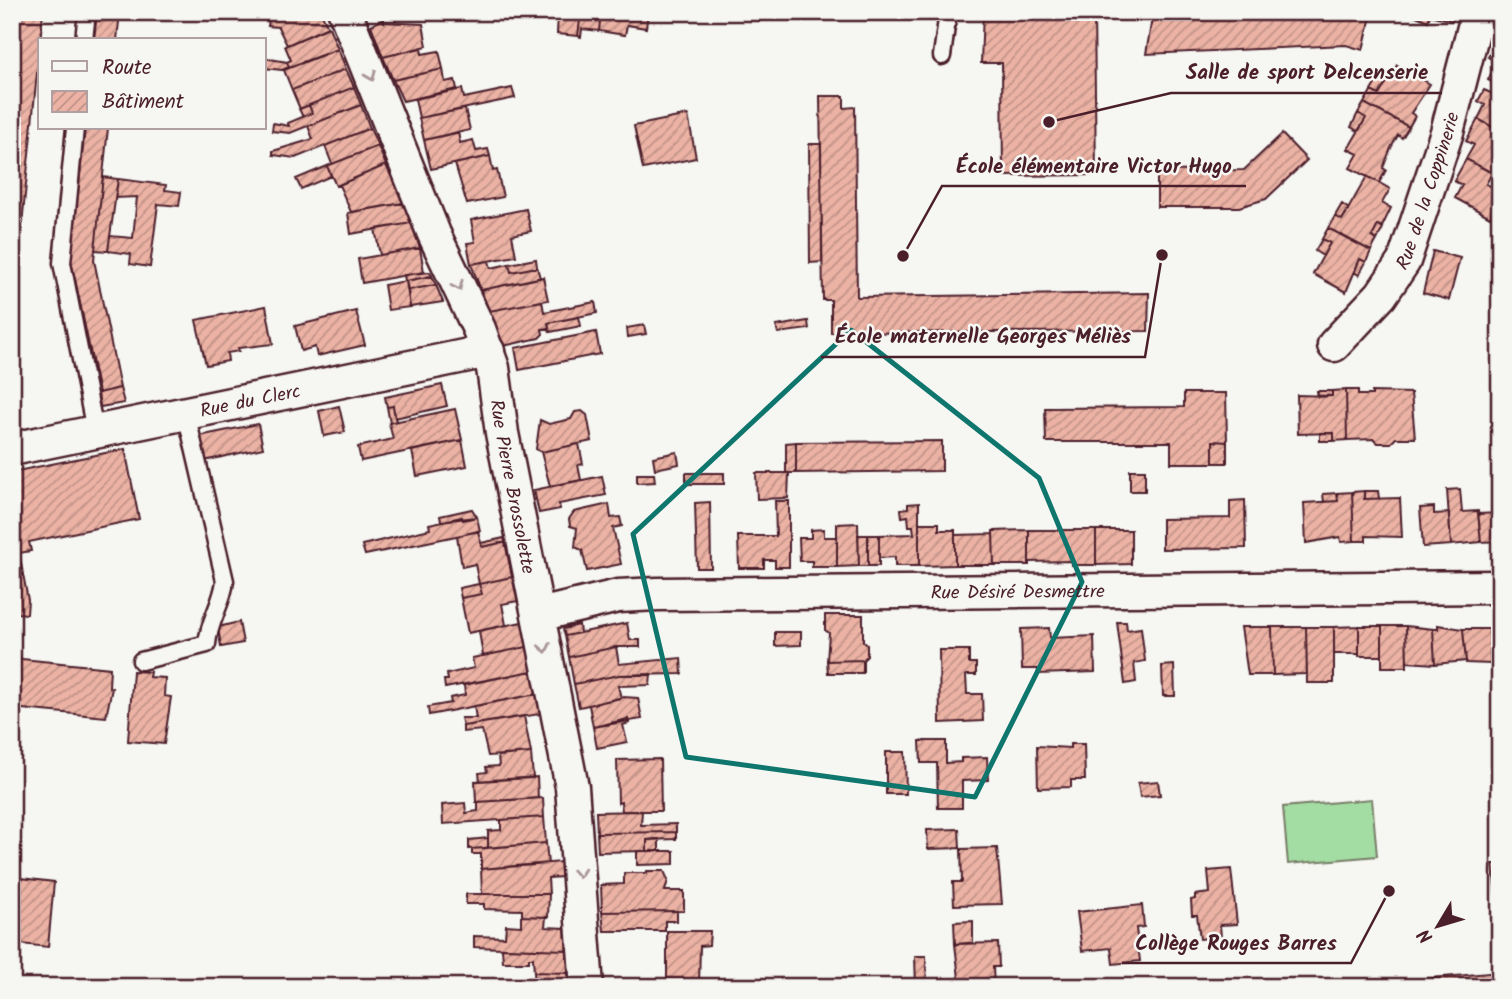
<svg xmlns="http://www.w3.org/2000/svg" width="1512" height="999" viewBox="0 0 1512 999" font-family="Kalam,sans-serif">
	<defs>
		<pattern id="building-hatch" width="6" height="6" patternUnits="userSpaceOnUse" patternTransform="scale(1.75)"><rect width="6" height="6" fill="#ecb3a5"/><path d="M-1 1l2-2M0 6l6-6M5 7l2-2" fill="none" stroke="#c19187"/></pattern>
	</defs>
	<rect width="100%" height="100%" fill="#f6f6f2"/>
	<filter id="ink" filterUnits="userSpaceOnUse"><feTurbulence type="fractalNoise" baseFrequency=".0143" numOctaves="2"/><feDisplacementMap in="SourceGraphic" scale="14" xChannelSelector="R" yChannelSelector="G"/><feConvolveMatrix kernelMatrix="1 2 1 2 8 2 1 2 1" color-interpolation-filters="sRGB"/></filter>
	<g filter="url(#ink)">
		<!-- pitch -->
		<path fill="#a4dda3" stroke="#777e67" stroke-width="2" d="M 1372,799 L 1377,856 L 1288,864 L 1283,807 Z"/>
		<!-- building -->
		<path fill="url(#building-hatch)" stroke="#4a1f2b" stroke-width="2" d="M 12,12 L 43,12 L 12,326 Z
			M 97,12 L 120,12 L 117,40 L 94,40 Z
			M 270,12 L 321,12 L 328,27 L 287,45 L 278,27 L 268,26 Z
			M 558,12 L 581,12 L 578,36 L 557,34 Z
			M 581,12 L 601,12 L 599,31 L 582,29 L 581,37 L 578,36 Z
			M 601,12 L 648,12 L 646,28 L 627,25 L 625,35 L 599,31 Z
			M 983,12 L 1094,12 L 1096,175 L 1003,176 L 1002,63 L 981,63 Z
			M 1153,12 L 1372,12 L 1363,50 L 1346,45 L 1146,54 Z
			M 1406,12 L 1418,12 L 1430,15 L 1428,21 Z
			M 1431,12 L 1453,17 L 1452,21 L 1430,15 Z
			M 384,19 L 384,22 L 423,24 L 427,46 L 383,57 L 371,25 Z
			M 329,27 L 338,49 L 289,67 L 287,62 L 291,60 L 285,46 Z
			M 1498,39 L 1500,40 L 1500,86 L 1488,80 L 1497,62 L 1488,57 Z
			M 421,48 L 422,54 L 439,51 L 443,69 L 393,80 L 383,57 Z
			M 338,49 L 346,69 L 292,90 L 284,70 Z
			M 264,58 L 287,62 L 289,67 L 282,70 L 264,68 Z
			M 1397,65 L 1430,84 L 1411,113 L 1415,116 L 1409,127 L 1364,103 L 1371,91 L 1379,95 Z
			M 346,69 L 354,87 L 300,109 L 292,90 Z
			M 443,69 L 445,82 L 455,80 L 457,89 L 403,101 L 393,80 Z
			M 1378,79 L 1386,83 L 1379,95 L 1371,91 Z
			M 354,87 L 361,105 L 290,133 L 272,131 L 273,123 L 289,126 L 288,123 L 312,113 L 309,105 Z
			M 512,88 L 515,98 L 419,118 L 415,99 L 462,89 L 464,98 Z
			M 1484,90 L 1500,97 L 1500,131 L 1478,119 L 1485,105 L 1478,101 Z
			M 820,96 L 844,96 L 844,108 L 855,107 L 857,297 L 1149,293 L 1148,331 L 831,333 L 831,300 L 823,300 Z
			M 1364,103 L 1409,127 L 1402,138 L 1398,135 L 1391,148 L 1383,168 L 1386,170 L 1379,183 L 1350,168 L 1358,154 L 1348,149 L 1366,118 L 1358,113 Z
			M 309,105 L 312,113 L 303,117 L 299,109 Z
			M 361,105 L 370,128 L 295,158 L 273,155 L 273,151 L 313,139 L 308,126 Z
			M 465,109 L 470,130 L 424,140 L 419,118 Z
			M 1358,113 L 1366,118 L 1358,131 L 1351,127 Z
			M 688,115 L 696,158 L 643,169 L 634,126 Z
			M 1478,119 L 1500,131 L 1500,177 L 1466,159 L 1474,145 L 1466,141 Z
			M 85,128 L 108,128 L 94,260 L 120,388 L 99,393 L 71,260 Z
			M 370,128 L 378,146 L 332,164 L 325,146 Z
			M 458,132 L 460,143 L 473,140 L 476,151 L 488,149 L 490,156 L 431,169 L 424,140 Z
			M 1282,134 L 1307,160 L 1266,199 L 1239,207 L 1157,207 L 1157,171 L 1244,170 Z
			M 809,144 L 821,144 L 822,262 L 810,263 Z
			M 378,146 L 386,165 L 336,186 L 327,166 Z
			M 490,156 L 493,171 L 497,170 L 503,197 L 467,204 L 455,164 Z
			M 1466,159 L 1492,173 L 1486,184 L 1500,191 L 1490,217 L 1455,198 L 1462,185 L 1454,181 Z
			M 386,165 L 403,203 L 351,212 L 339,185 Z
			M 327,166 L 331,176 L 301,189 L 296,179 Z
			M 1367,176 L 1390,189 L 1382,203 L 1391,208 L 1382,227 L 1378,225 L 1372,237 L 1377,240 L 1371,251 L 1328,228 L 1335,216 L 1342,220 Z
			M 103,177 L 118,179 L 108,251 L 95,250 Z
			M 118,179 L 166,185 L 165,190 L 181,192 L 179,206 L 158,204 L 150,267 L 130,264 L 131,254 L 108,251 L 110,236 L 133,238 L 137,197 L 115,198 Z
			M 403,203 L 411,223 L 351,234 L 348,213 Z
			M 1342,204 L 1349,209 L 1342,220 L 1335,216 Z
			M 526,209 L 531,231 L 512,235 L 516,256 L 471,264 L 467,243 L 475,242 L 471,220 Z
			M 411,223 L 420,248 L 380,255 L 375,229 Z
			M 1378,225 L 1383,228 L 1377,240 L 1372,237 Z
			M 1328,228 L 1371,251 L 1366,262 L 1360,259 L 1346,292 L 1313,274 L 1330,243 L 1322,239 Z
			M 1322,239 L 1330,243 L 1323,256 L 1315,251 Z
			M 420,248 L 424,272 L 362,283 L 358,259 Z
			M 1433,251 L 1460,258 L 1449,300 L 1423,293 Z
			M 536,259 L 537,267 L 511,272 L 509,264 Z
			M 1360,259 L 1366,262 L 1359,275 L 1354,272 Z
			M 489,261 L 491,268 L 509,264 L 511,272 L 537,267 L 540,278 L 481,290 L 471,264 Z
			M 430,272 L 432,276 L 405,281 L 404,275 Z
			M 432,276 L 436,285 L 408,290 L 406,281 Z
			M 543,277 L 548,300 L 489,311 L 481,290 Z
			M 406,281 L 410,307 L 388,310 L 384,285 Z
			M 436,285 L 443,302 L 410,307 L 408,290 Z
			M 542,301 L 544,312 L 595,302 L 597,313 L 548,323 L 549,328 L 542,329 L 543,334 L 539,338 L 503,346 L 489,311 Z
			M 266,306 L 273,344 L 238,348 L 239,351 L 227,353 L 228,361 L 206,365 L 196,320 Z
			M 356,311 L 365,345 L 317,356 L 315,347 L 301,351 L 295,326 Z
			M 579,317 L 581,326 L 550,332 L 548,323 Z
			M 808,321 L 809,329 L 778,333 L 776,326 Z
			M 644,325 L 646,334 L 628,337 L 627,328 Z
			M 596,332 L 600,354 L 519,370 L 515,348 Z
			M 442,385 L 447,406 L 395,418 L 393,406 L 387,407 L 385,397 Z
			M 120,388 L 124,403 L 100,407 L 98,393 Z
			M 1346,390 L 1358,390 L 1358,395 L 1372,395 L 1372,392 L 1411,393 L 1415,438 L 1396,438 L 1391,443 L 1378,443 L 1374,439 L 1347,440 Z
			M 1346,390 L 1347,440 L 1334,441 L 1334,433 L 1298,434 L 1297,395 L 1332,396 L 1332,391 Z
			M 1317,391 L 1332,391 L 1332,396 L 1318,397 Z
			M 1184,393 L 1226,393 L 1227,442 L 1213,441 L 1213,463 L 1171,463 L 1171,442 L 1046,442 L 1045,408 L 1184,407 Z
			M 339,406 L 345,432 L 324,436 L 319,411 Z
			M 393,406 L 396,421 L 390,423 L 387,407 Z
			M 455,409 L 462,440 L 361,461 L 358,447 L 393,439 L 389,423 Z
			M 582,411 L 587,415 L 592,441 L 541,452 L 536,449 L 540,420 L 549,424 L 571,419 L 575,412 Z
			M 258,424 L 263,448 L 204,461 L 199,436 Z
			M 1320,433 L 1334,433 L 1334,441 L 1320,441 Z
			M 462,440 L 467,466 L 417,476 L 412,451 Z
			M 942,441 L 942,471 L 796,473 L 796,442 Z
			M 1213,441 L 1227,442 L 1227,463 L 1213,463 Z
			M 796,442 L 796,473 L 786,473 L 786,443 Z
			M 579,444 L 583,464 L 578,465 L 581,480 L 550,486 L 541,452 Z
			M 125,449 L 139,519 L 29,542 L 31,551 L 19,553 L 28,600 L 27,614 L 17,613 L 12,658 L 12,472 Z
			M 677,452 L 679,464 L 655,469 L 653,457 Z
			M 1130,470 L 1145,470 L 1145,491 L 1130,491 Z
			M 686,473 L 724,473 L 724,484 L 686,484 Z
			M 756,473 L 789,473 L 788,498 L 757,499 Z
			M 637,474 L 654,474 L 655,482 L 637,483 Z
			M 602,476 L 606,495 L 559,504 L 560,509 L 539,513 L 534,490 Z
			M 1460,489 L 1462,512 L 1478,511 L 1481,542 L 1451,545 L 1447,490 Z
			M 1364,491 L 1378,491 L 1379,499 L 1364,499 Z
			M 1364,491 L 1364,499 L 1400,498 L 1402,537 L 1366,536 L 1366,541 L 1354,541 L 1352,492 Z
			M 1352,492 L 1354,541 L 1341,542 L 1340,537 L 1306,543 L 1304,503 L 1338,501 L 1337,493 Z
			M 1337,493 L 1338,501 L 1324,502 L 1323,494 Z
			M 1245,500 L 1246,548 L 1162,549 L 1162,519 L 1230,518 L 1230,501 Z
			M 775,501 L 789,501 L 789,567 L 775,567 L 775,560 L 764,560 L 764,568 L 739,568 L 738,536 L 776,536 Z
			M 710,502 L 711,568 L 697,568 L 695,503 Z
			M 919,503 L 919,566 L 895,566 L 895,557 L 879,558 L 879,535 L 914,534 L 913,526 L 909,526 L 908,516 L 902,517 L 901,509 L 908,508 L 908,504 Z
			M 609,504 L 611,518 L 620,517 L 622,526 L 613,528 L 621,564 L 587,571 L 582,550 L 575,547 L 577,528 L 570,526 L 569,519 L 574,512 Z
			M 1434,507 L 1434,514 L 1449,513 L 1451,545 L 1423,547 L 1420,508 Z
			M 472,509 L 477,517 L 441,521 L 440,516 Z
			M 1500,513 L 1500,541 L 1481,542 L 1478,514 Z
			M 462,517 L 463,520 L 477,517 L 480,531 L 365,555 L 362,545 L 430,529 L 429,524 Z
			M 858,523 L 859,566 L 837,567 L 837,524 Z
			M 919,523 L 939,523 L 939,530 L 955,530 L 955,565 L 919,566 Z
			M 824,529 L 824,537 L 837,537 L 837,567 L 812,567 L 812,561 L 800,561 L 799,538 L 811,538 L 811,530 Z
			M 1029,530 L 1029,565 L 994,565 L 993,531 Z
			M 1029,530 L 1096,530 L 1096,565 L 1072,565 L 1072,561 L 1029,562 Z
			M 1096,530 L 1131,530 L 1131,564 L 1096,565 Z
			M 478,531 L 482,547 L 505,542 L 512,577 L 479,584 L 475,564 L 462,567 L 457,536 Z
			M 993,534 L 994,565 L 955,565 L 955,535 Z
			M 858,535 L 868,535 L 868,566 L 859,566 Z
			M 868,535 L 879,535 L 879,566 L 868,566 Z
			M 504,538 L 505,542 L 482,547 L 481,543 Z
			M 512,577 L 518,601 L 502,604 L 506,625 L 468,633 L 461,598 L 482,594 L 479,584 Z
			M 479,584 L 482,594 L 461,598 L 459,588 Z
			M 825,615 L 863,615 L 863,641 L 867,645 L 867,656 L 863,660 L 827,661 L 829,633 L 825,630 Z
			M 239,622 L 243,643 L 221,647 L 218,627 Z
			M 522,622 L 527,647 L 483,656 L 479,631 Z
			M 1117,622 L 1126,622 L 1127,630 L 1141,628 L 1145,661 L 1134,663 L 1136,682 L 1125,684 Z
			M 627,623 L 630,640 L 640,640 L 640,647 L 616,647 L 569,657 L 565,636 Z
			M 579,625 L 580,633 L 565,636 L 563,629 Z
			M 1438,625 L 1463,629 L 1466,661 L 1435,664 L 1433,629 L 1438,629 Z
			M 1359,626 L 1382,626 L 1382,656 L 1359,656 Z
			M 1359,626 L 1359,654 L 1334,654 L 1334,627 Z
			M 1382,626 L 1406,626 L 1407,667 L 1382,667 Z
			M 1406,626 L 1433,629 L 1435,664 L 1407,662 Z
			M 1241,627 L 1272,627 L 1273,675 L 1248,675 Z
			M 1272,627 L 1306,627 L 1307,674 L 1273,675 Z
			M 1306,627 L 1334,627 L 1334,683 L 1307,683 Z
			M 1049,628 L 1050,638 L 1094,636 L 1095,672 L 1038,674 L 1038,669 L 1022,669 L 1021,629 Z
			M 1463,629 L 1489,629 L 1491,664 L 1466,663 Z
			M 1489,629 L 1500,629 L 1500,665 L 1492,665 Z
			M 775,632 L 801,632 L 801,645 L 775,646 Z
			M 527,647 L 532,671 L 445,688 L 444,680 L 448,680 L 447,674 L 474,668 L 472,658 Z
			M 616,647 L 619,664 L 681,658 L 682,674 L 619,675 L 574,684 L 569,657 Z
			M 939,650 L 969,650 L 969,663 L 976,663 L 976,675 L 966,675 L 967,694 L 982,694 L 983,721 L 940,723 Z
			M 12,658 L 110,668 L 109,687 L 112,688 L 106,717 L 12,708 Z
			M 863,660 L 863,673 L 828,673 L 827,661 Z
			M 1174,665 L 1175,696 L 1163,696 L 1162,666 Z
			M 133,671 L 150,672 L 149,677 L 165,678 L 164,696 L 171,697 L 164,744 L 128,741 Z
			M 532,671 L 537,694 L 429,715 L 428,707 L 451,703 L 450,698 L 465,695 L 464,685 Z
			M 651,674 L 650,685 L 618,686 L 621,698 L 579,707 L 574,684 L 619,675 Z
			M 537,694 L 540,714 L 463,726 L 461,718 L 476,718 L 474,706 Z
			M 623,697 L 638,698 L 642,719 L 593,727 L 589,705 Z
			M 524,716 L 531,753 L 488,756 L 482,730 L 463,732 L 463,726 Z
			M 628,719 L 629,723 L 623,725 L 627,742 L 597,748 L 593,727 Z
			M 920,741 L 946,741 L 946,763 L 961,762 L 961,758 L 987,757 L 988,780 L 962,781 L 962,808 L 938,808 L 937,763 L 921,763 Z
			M 1070,744 L 1084,744 L 1085,780 L 1071,780 L 1071,787 L 1038,788 L 1037,746 L 1070,748 Z
			M 886,752 L 905,752 L 906,794 L 886,794 Z
			M 531,753 L 533,778 L 480,781 L 479,773 L 487,772 L 486,767 L 499,766 L 498,756 Z
			M 660,759 L 661,811 L 622,811 L 621,802 L 618,803 L 617,760 Z
			M 537,777 L 538,798 L 476,802 L 475,781 Z
			M 1158,781 L 1160,795 L 1140,797 L 1138,783 Z
			M 543,798 L 544,817 L 443,824 L 442,805 L 465,803 L 466,813 L 478,811 L 478,802 Z
			M 642,811 L 641,825 L 676,824 L 676,832 L 597,833 L 596,812 Z
			M 544,817 L 546,843 L 488,848 L 488,831 L 501,830 L 501,820 Z
			M 959,829 L 960,848 L 928,849 L 927,830 Z
			M 676,832 L 676,839 L 647,840 L 647,851 L 598,852 L 597,833 Z
			M 488,838 L 488,848 L 469,849 L 469,840 Z
			M 659,839 L 659,851 L 647,851 L 647,840 Z
			M 546,843 L 548,864 L 481,869 L 481,854 L 472,854 L 472,849 Z
			M 997,848 L 1002,904 L 954,905 L 953,882 L 962,882 L 961,849 Z
			M 637,851 L 674,851 L 674,864 L 637,865 Z
			M 561,862 L 562,877 L 548,878 L 549,894 L 482,894 L 481,869 Z
			M 1493,864 L 1500,864 L 1500,940 Z
			M 1231,869 L 1237,924 L 1220,925 L 1221,937 L 1200,939 L 1197,915 L 1192,915 L 1191,900 L 1195,899 L 1195,895 L 1210,893 L 1208,871 Z
			M 647,871 L 664,871 L 668,880 L 665,891 L 684,891 L 684,911 L 602,912 L 601,885 L 624,884 L 624,873 L 647,873 Z
			M 12,877 L 54,882 L 48,947 L 12,943 Z
			M 466,894 L 549,894 L 548,917 L 522,916 L 522,910 L 484,909 L 484,904 L 466,904 Z
			M 1142,905 L 1144,927 L 1136,928 L 1140,961 L 1113,964 L 1111,948 L 1082,951 L 1077,912 Z
			M 677,911 L 677,921 L 665,921 L 665,931 L 604,931 L 602,912 Z
			M 521,916 L 546,917 L 545,927 L 565,928 L 567,950 L 474,947 L 474,936 L 505,937 L 506,925 L 521,926 Z
			M 973,921 L 973,943 L 955,944 L 954,922 Z
			M 667,931 L 710,931 L 709,945 L 700,946 L 699,985 L 667,984 Z
			M 998,943 L 999,967 L 993,967 L 994,987 L 960,987 L 955,944 Z
			M 502,948 L 567,950 L 568,973 L 534,972 L 533,958 L 529,958 L 529,962 L 503,962 Z
			M 915,956 L 926,956 L 927,987 L 916,987 Z
			M 534,972 L 568,973 L 569,987 L 504,987 L 504,981 L 530,982 L 531,986 L 535,986 Z
			M 1500,972 L 1500,987 L 1388,987 L 1388,982 Z
			M 1358,980 L 1359,987 L 1317,987 L 1317,983 Z"/>
		<g fill="none" stroke-linecap="round" stroke-linejoin="round">
			<!-- service casing -->
			<g stroke="#4a1f2b" stroke-width="21">
				<path id="service" d="M 84,40 L 87,12
					M 942,56 L 948,12
					M 75,128 L 62,263 L 95,431
					M 141,661 L 207,644 C 209,620 222,605 225,581 L 186,413"/>
			</g>
			<!-- minor casing -->
			<g stroke="#4a1f2b" stroke-width="37">
				<g id="minor">
					<path id="s1" d="M 345,12 L 434,234 L 479,329 L 493,368 L 502,433 L 572,787 L 587,987"/>
					<path id="s2" d="M 1334,345 L 1381,295 L 1404,261 L 1447,132 L 1478,12"/>
					<path id="s3" d="M 12,449 L 488,351"/>
					<path id="s4" d="M 539,615 L 618,596 L 658,594 L 1500,587"/>
				</g>
			</g>
			<!-- service -->
			<use href="#service" stroke="#f6f6f2" stroke-width="16"/>
			<!-- minor -->
			<use href="#minor" stroke="#f6f6f2" stroke-width="32"/>
		</g>
		<!-- one-way arrows -->
		<defs><path id="oneway-chevron" d="M-2-3.5L2.5 0L-2 3.5" fill="none" stroke-width="1.6" stroke-linecap="round" stroke-linejoin="round" transform="scale(1.75)"/></defs>
		<g stroke="#a99598">
			<use href="#oneway-chevron" transform="translate(371 76) rotate(68)"/>
			<use href="#oneway-chevron" transform="translate(458 286) rotate(65)"/>
			<use href="#oneway-chevron" transform="translate(545 648) rotate(79)"/>
			<use href="#oneway-chevron" transform="translate(579 873) rotate(86)"/>
		</g>
	</g>
	<!-- marked area -->
	<path fill="none" stroke="#0f766e" stroke-width="5" stroke-linejoin="round" d="M 851,330 L 1039,478 L 1082,582 L 975,797 L 686,757 L 633,534 Z"/>
	<g text-anchor="middle" stroke-width="5" stroke-linejoin="round" paint-order="stroke">
		<!-- street labels -->
		<g font-size="19" fill="#4a1f2b" stroke="#f6f6f2">
			<text dy="7" stroke="none"><textPath href="#s2" startOffset="184">Rue de la Coppinerie</textPath></text>
			<text dy="7" stroke="none"><textPath href="#s3" startOffset="243">Rue du Clerc</textPath></text>
			<text dy="7" stroke="none"><textPath href="#s1" startOffset="506">Rue Pierre Brossolette</textPath></text>
			<text dy="7" stroke="none"><textPath href="#s4" startOffset="481">Rue Désiré Desmettre</textPath></text>
		</g>
	</g>
	<!-- callouts -->
	<path fill="none" stroke="#4a1f2b" stroke-width="2.5" d="M1049 122L1171 93H1442M903 256L942 186H1246M1162 255L1145 357H821M1389 891L1351 963H1122"/>
	<g fill="#4a1f2b" stroke="#f6f6f2" stroke-width="2.5">
		<circle cx="1049" cy="122" r="7"/>
		<circle cx="903" cy="256" r="7"/>
		<circle cx="1162" cy="255" r="7"/>
		<circle cx="1389" cy="891" r="7"/>
	</g>
	<g font-size="21" text-anchor="middle" font-weight="bold" fill="#4a1f2b" stroke="#f6f6f2" stroke-width="5" stroke-linejoin="round" paint-order="stroke">
		<text x="1307" y="79">Salle de sport Delcenserie</text>
		<text x="1094" y="173">École élémentaire Victor Hugo</text>
		<text x="983" y="343">École maternelle Georges Méliès</text>
		<text x="1236" y="950">Collège Rouges Barres</text>
	</g>
	<!-- margin -->
	<rect width="1512" height="999" fill="none" stroke="#f6f6f2" stroke-width="42"/>
	<rect x="21" y="21" width="1470" height="957" fill="none" stroke="#4a1f2b" stroke-width="2.5" filter="url(#ink)"/>
	<!-- legend -->
	<rect x="38" y="38" width="228" height="91" fill="#f6f6f2" stroke="#b1a0a2" stroke-width="2"/>
	<rect x="52" y="61" width="35" height="10" fill="#f6f6f2" stroke="#b1a0a2" stroke-width="2"/>
	<text x="102" y="74" font-size="21" fill="#4a1f2b">Route</text>
	<rect x="52" y="91" width="35" height="21" fill="url(#building-hatch)" stroke="#b1a0a2" stroke-width="2"/>
	<text x="102" y="108" font-size="21" fill="#4a1f2b">Bâtiment</text>
	<!-- north arrow -->
	<g transform="translate(1438 926) rotate(232)" stroke="#f6f6f2" stroke-width="5" paint-order="stroke">
	<path d="M0-5L12 26L0 18L-12 26Z" fill="#4a1f2b"/>
	<text y="-10" font-size="19" font-weight="bold" text-anchor="middle" fill="#4a1f2b">N</text>
	</g>
</svg>
